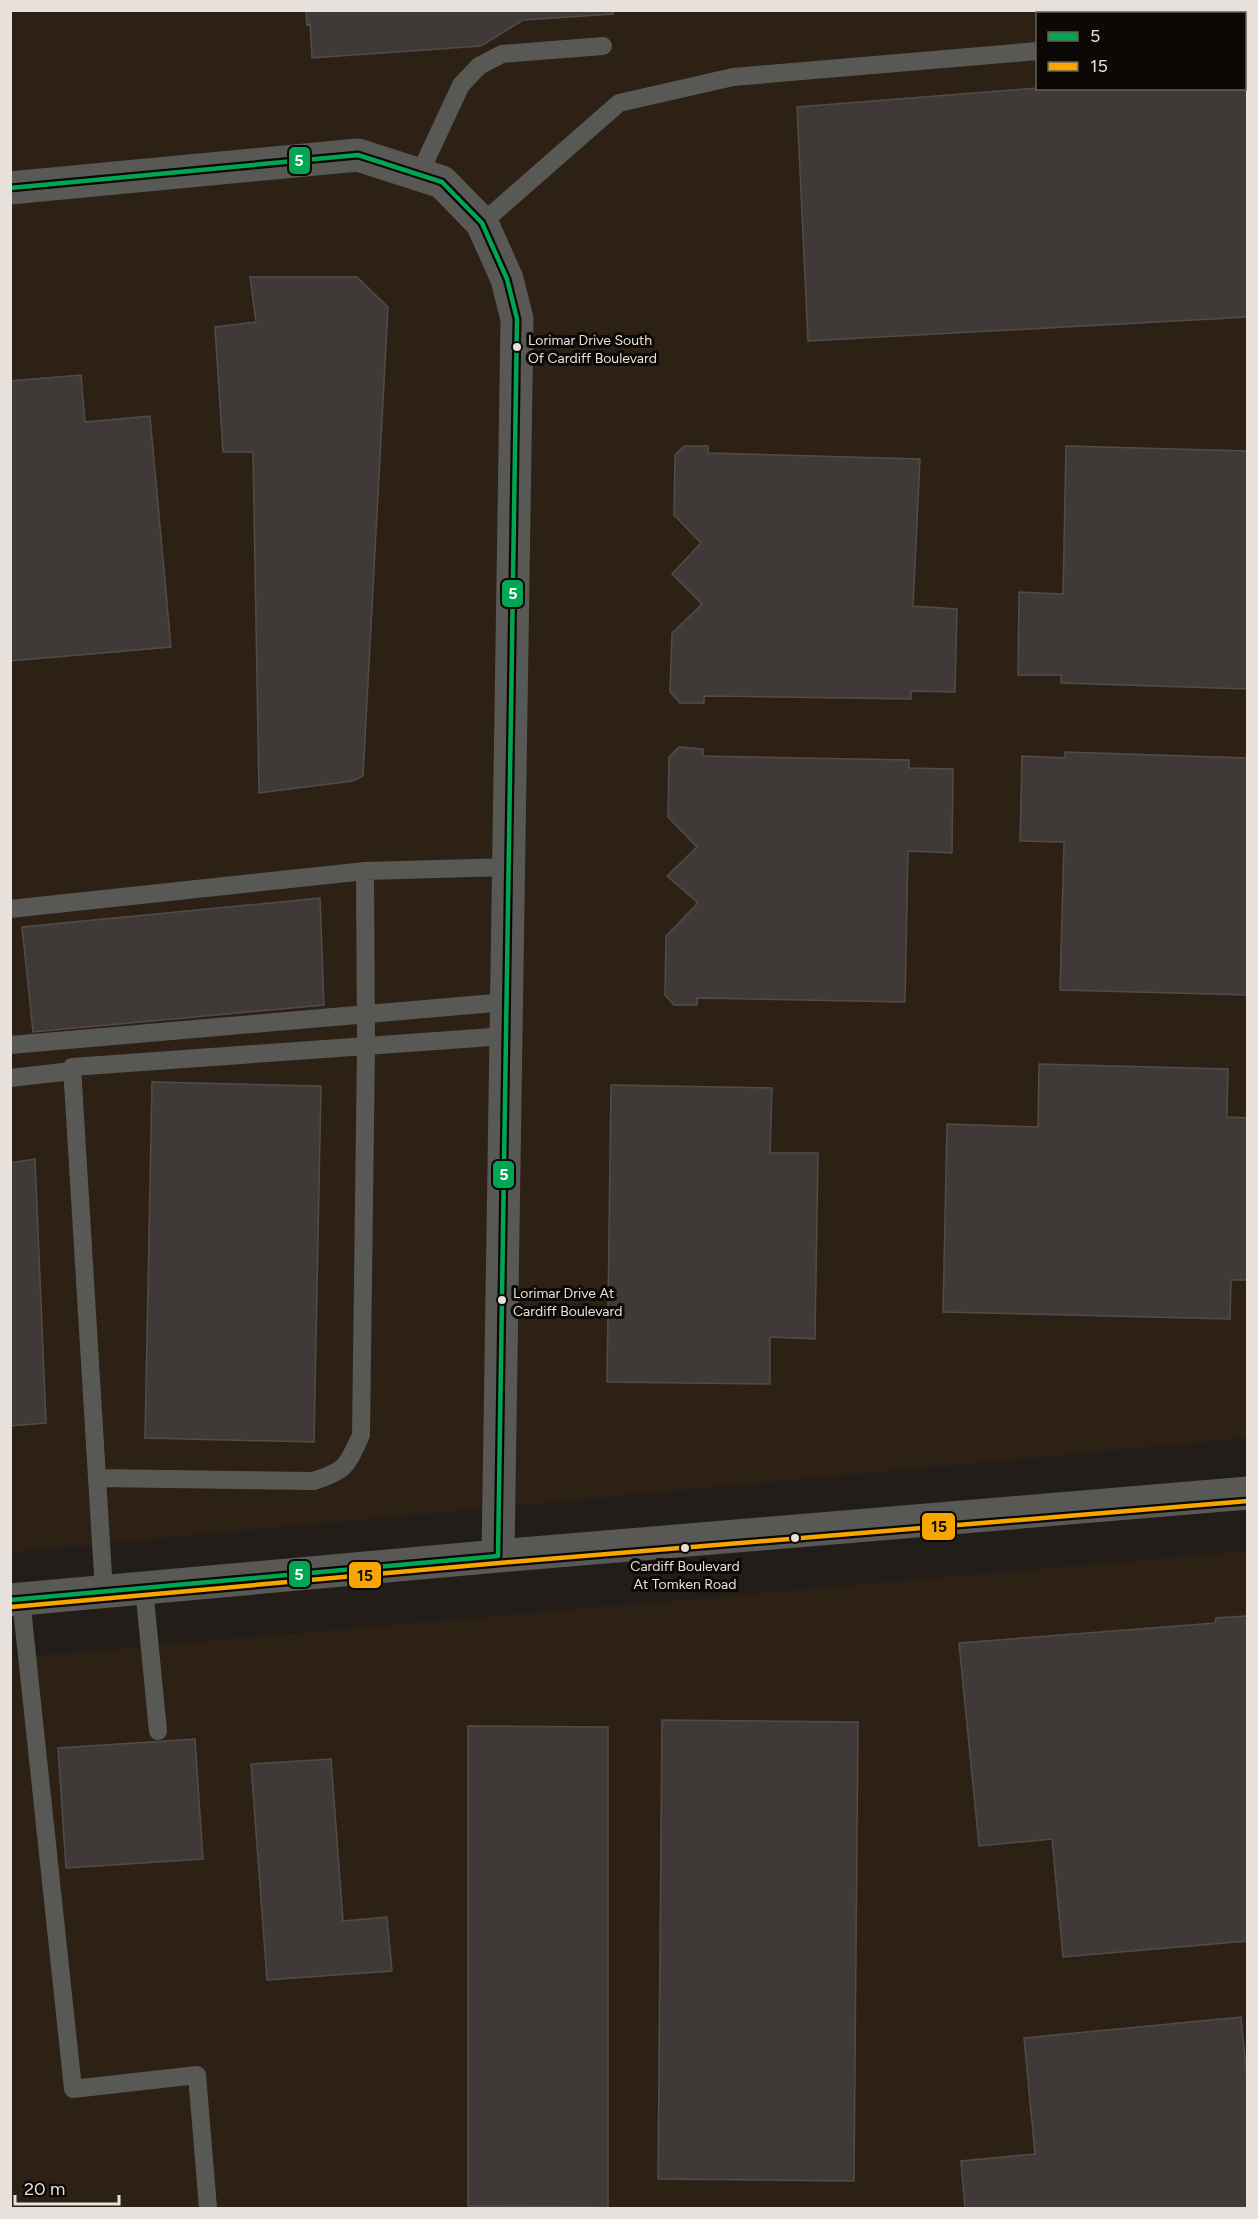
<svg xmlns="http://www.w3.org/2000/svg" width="1258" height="2219" viewBox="0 0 1258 2219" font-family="Figtree,sans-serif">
	<rect width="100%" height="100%" fill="#221d18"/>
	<!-- built -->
	<path fill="#2d2015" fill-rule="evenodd" d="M 11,11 L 1247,11 L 1247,1438 L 11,1552 ZM 1038,14 L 1244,14 L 1244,88 L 1038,88 Z
		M 1247,1551 L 1247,2208 L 11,2208 L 11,1658 Z"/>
	<!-- building -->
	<path fill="#3f3a37" stroke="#514c49" stroke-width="1.5" d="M 306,10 L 613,10 L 613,14 L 523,20 L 481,46 L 312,58 L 310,24 L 307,25 Z
		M 1248,71 L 1248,317 L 808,341 L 797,107 L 1038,88 L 1244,88 L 1244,72 Z
		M 250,277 L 357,277 L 388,307 L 363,776 L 353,781 L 259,793 L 253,452 L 223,452 L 215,327 L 256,322 Z
		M 81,375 L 85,422 L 150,416 L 171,647 L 10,661 L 10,381 Z
		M 684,446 L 708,446 L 708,453 L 920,459 L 913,606 L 957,609 L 955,692 L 911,691 L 911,699 L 704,696 L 704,703 L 680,703 L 670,692 L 672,633 L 702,604 L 672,574 L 701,543 L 674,515 L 675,455 Z
		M 1066,446 L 1248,451 L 1248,689 L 1061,683 L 1061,675 L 1018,675 L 1019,592 L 1063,594 Z
		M 679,747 L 703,749 L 703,756 L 909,760 L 909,768 L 953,769 L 952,853 L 908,851 L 905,1002 L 697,998 L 697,1005 L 674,1005 L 665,995 L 666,936 L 696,905 L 697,902 L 667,876 L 697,847 L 668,817 L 669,757 Z
		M 1065,752 L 1248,758 L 1248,995 L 1060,990 L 1064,842 L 1020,841 L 1022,756 L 1065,758 Z
		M 320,898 L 324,1005 L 33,1032 L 22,927 Z
		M 1039,1064 L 1228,1069 L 1227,1117 L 1248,1118 L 1248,1280 L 1231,1280 L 1230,1319 L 943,1312 L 947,1124 L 1038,1127 Z
		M 152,1082 L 321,1086 L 314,1442 L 145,1438 Z
		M 611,1085 L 772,1088 L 770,1153 L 818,1153 L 815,1339 L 770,1337 L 770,1384 L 607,1382 Z
		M 35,1159 L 46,1423 L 10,1426 L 10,1163 Z
		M 1245,1616 L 1248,1617 L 1248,1941 L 1063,1957 L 1052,1839 L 979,1846 L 959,1643 L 1215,1623 L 1216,1618 Z
		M 662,1720 L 858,1722 L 854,2181 L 658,2179 Z
		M 468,1726 L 608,1727 L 608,2207 L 468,2206 Z
		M 195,1739 L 203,1859 L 66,1868 L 58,1748 Z
		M 331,1759 L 343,1921 L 387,1917 L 392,1971 L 267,1980 L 251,1764 Z
		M 1241,2017 L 1248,2089 L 1248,2208 L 965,2208 L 961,2161 L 1035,2154 L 1024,2038 Z"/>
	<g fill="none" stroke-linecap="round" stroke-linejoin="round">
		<!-- service -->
		<path stroke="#585855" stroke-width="18" d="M 1244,33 L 1248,33
			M 419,175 L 461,85 L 479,66 L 502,54 L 603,46
			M 482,223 L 619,103 L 733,77 L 1038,51
			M 10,909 L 365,871
			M 10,1045 L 506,1002
			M 10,1078 L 72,1071
			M 97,1478 L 313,1481 C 347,1471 347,1465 361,1435 L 366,1046 L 365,871 L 508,867
			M 144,1588 L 158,1731
			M 104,1592 L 72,1067 L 506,1036
			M 21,1599 L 73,2089 L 197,2075 L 208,2208"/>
		<!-- minor -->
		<path stroke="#585855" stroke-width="33" d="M 10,188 L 358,155 L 442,182 L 482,223 L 507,279 L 517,319 L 498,1556
			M 10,1600 L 498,1556 L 1248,1493"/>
		<!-- bus-1 casing -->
		<g stroke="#0c0805" stroke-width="9">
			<path id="bus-1" d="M 10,188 L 358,155 L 442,182 L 482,223 L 507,279 L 517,319 L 498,1556 L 10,1600"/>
		</g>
		<!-- bus-2 casing -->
		<g stroke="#0c0805" stroke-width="9">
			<path id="bus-2" d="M 11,1607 L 499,1563 L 1248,1501"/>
		</g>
		<!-- bus-1 -->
		<use href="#bus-1" stroke="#00a651" stroke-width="4.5"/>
		<!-- bus-2 -->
		<use href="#bus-2" stroke="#f7a600" stroke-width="4.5"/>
	</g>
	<!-- markers -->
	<g fill="#e8e1db" stroke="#0c0805" stroke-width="2">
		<circle cx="517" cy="347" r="5"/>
		<circle cx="502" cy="1300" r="5"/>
		<circle cx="795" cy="1538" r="5"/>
		<circle cx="685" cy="1548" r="5"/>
	</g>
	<g text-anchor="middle" stroke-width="6" stroke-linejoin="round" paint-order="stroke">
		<!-- bus labels -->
		<g font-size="14" fill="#e8e1db" stroke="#0c0805" text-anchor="start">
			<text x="528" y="345">Lorimar Drive South<tspan x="528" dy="18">Of Cardiff Boulevard</tspan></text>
			<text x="513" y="1298">Lorimar Drive At<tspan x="513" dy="18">Cardiff Boulevard</tspan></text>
			<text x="685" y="1571" text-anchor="middle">Cardiff Boulevard<tspan x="685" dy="18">At Tomken Road</tspan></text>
		</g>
	</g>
	<g stroke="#0c0805" stroke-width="2">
		<rect x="288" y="146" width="23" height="29" rx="6" fill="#00a651"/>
		<rect x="501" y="579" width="23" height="29" rx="6" fill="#00a651"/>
		<rect x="492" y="1160" width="23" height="29" rx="6" fill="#00a651"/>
		<rect x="921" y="1512" width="35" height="29" rx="6" fill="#f7a600"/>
		<rect x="288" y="1560" width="23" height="28" rx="6" fill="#00a651"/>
		<rect x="348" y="1561" width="34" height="28" rx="6" fill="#f7a600"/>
	</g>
	<g font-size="16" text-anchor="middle" font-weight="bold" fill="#fff">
		<text x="299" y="166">5</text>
		<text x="513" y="599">5</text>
		<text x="504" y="1180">5</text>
		<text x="299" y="1580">5</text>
	</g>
	<g font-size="16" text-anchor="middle" font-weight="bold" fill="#111">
		<text x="939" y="1532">15</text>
		<text x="365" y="1581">15</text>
	</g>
	<!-- border -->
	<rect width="1258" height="2219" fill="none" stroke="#e8e1db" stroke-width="24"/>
	<!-- legend -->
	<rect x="1036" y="12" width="210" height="78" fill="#0c0805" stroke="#645f5b" stroke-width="1.5"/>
	<rect x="1048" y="32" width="30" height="9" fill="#00a651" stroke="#645f5b" stroke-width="1.5"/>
	<text x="1090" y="42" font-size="18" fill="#e8e1db">5</text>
	<rect x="1048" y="62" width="30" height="9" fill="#f7a600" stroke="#645f5b" stroke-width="1.5"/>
	<text x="1090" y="72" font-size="18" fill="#e8e1db">15</text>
	<!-- scale -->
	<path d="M15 2195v9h104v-9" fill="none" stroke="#e8e1db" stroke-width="3"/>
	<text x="24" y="2195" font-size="18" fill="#e8e1db" stroke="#0c0805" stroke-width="4.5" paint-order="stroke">20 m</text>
</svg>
